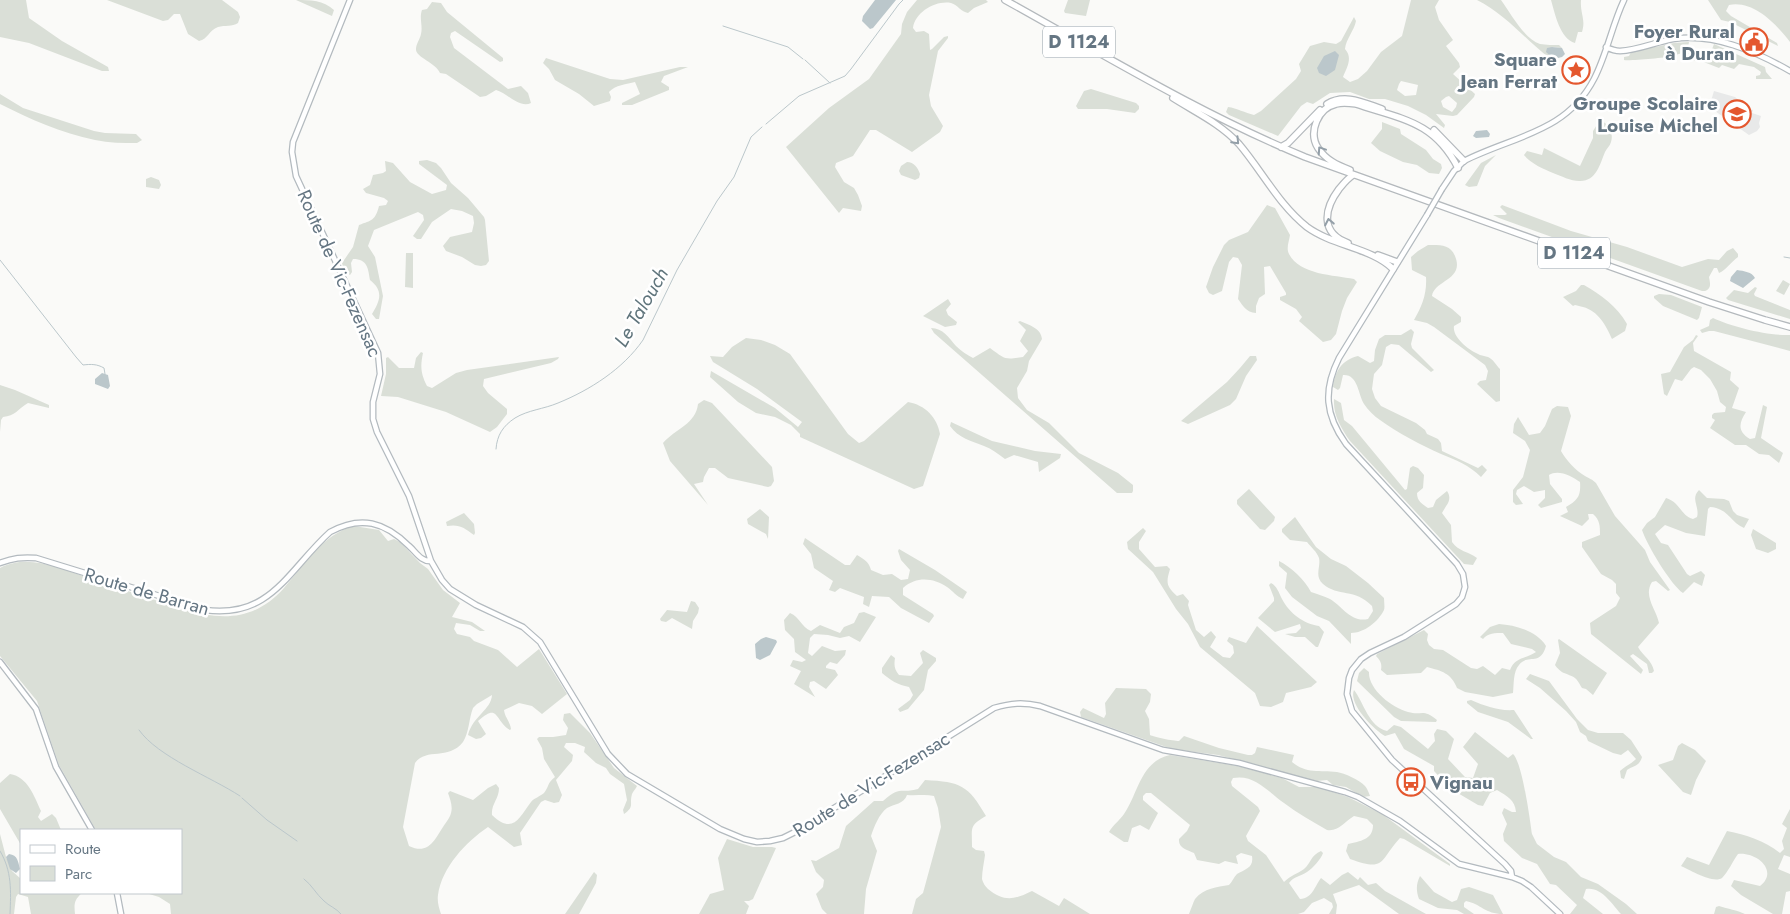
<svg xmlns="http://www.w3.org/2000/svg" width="1790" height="914" viewBox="0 0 1790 914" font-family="Jost,sans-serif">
	<rect width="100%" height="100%" fill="#fafaf8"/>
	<!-- built -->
	<path fill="#e8e9e9" d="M 1714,91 L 1735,97 L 1747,108 L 1753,110 L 1752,113 L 1761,116 L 1759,123 L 1760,127 L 1757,131 L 1749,135 L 1715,111 L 1710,104 Z"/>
	<!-- green -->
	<path fill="#dadfd7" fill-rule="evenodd" d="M 0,0 L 26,0 L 29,18 L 62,41 L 108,67 L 109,71 L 102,71 L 29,43 L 0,37 Z
		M 107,0 L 222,0 L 238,12 L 240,17 L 238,23 C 232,27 225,25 218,27 C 209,30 208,39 199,41 L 188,34 L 180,14 L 174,14 L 168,20 L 163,21 Z
		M 296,0 C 311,0 323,0 334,10 L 332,16 Z
		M 917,0 L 986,0 L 988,2 L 974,8 L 968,13 C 961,12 958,5 951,3 C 936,0 915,12 913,28 L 916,32 L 924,31 L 929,34 L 930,50 L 932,49 L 944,37 L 948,36 L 948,38 L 938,51 L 929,95 L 931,106 L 943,126 L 940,132 L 912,152 L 876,130 L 870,130 L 853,156 L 836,163 L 835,167 L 844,182 L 854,188 L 858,195 L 862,206 L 861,211 L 843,208 L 839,213 L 786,147 L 829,108 L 869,79 L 901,34 L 902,24 L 907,12 Z
		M 1068,0 L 1090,0 L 1086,16 L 1065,13 L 1064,11 Z
		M 1411,0 L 1439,0 L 1435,7 L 1439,20 L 1453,40 L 1446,46 L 1459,63 L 1460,67 L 1453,74 L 1475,94 L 1474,97 L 1457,115 L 1453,116 L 1436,114 L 1445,125 L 1444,128 L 1426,115 L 1408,106 L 1385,99 L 1369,99 L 1350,92 L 1330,93 L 1313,104 L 1307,102 L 1301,106 L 1278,136 L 1229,115 L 1226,112 L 1228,107 C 1237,108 1245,113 1254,115 L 1261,111 L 1296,79 L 1301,71 L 1299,64 L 1310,46 L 1324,42 L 1336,44 L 1341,41 L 1354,17 L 1356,21 C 1354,31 1346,39 1345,49 C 1353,58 1347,67 1343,77 L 1350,82 L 1358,79 L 1367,71 L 1381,52 L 1402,36 ZM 1401,81 L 1418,85 L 1416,95 L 1405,96 L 1397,90 L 1399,84 ZM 1449,96 L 1457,103 L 1456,107 L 1452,112 L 1443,107 L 1441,101 L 1446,97 Z
		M 1477,0 L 1501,0 C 1510,12 1524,39 1540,44 C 1546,45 1553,45 1559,45 L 1562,48 L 1552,47 L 1549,56 L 1554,59 L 1548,57 C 1524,38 1505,14 1477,0 Z
		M 1551,0 L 1581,0 C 1580,14 1586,19 1582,32 L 1578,32 L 1575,43 C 1560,39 1555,14 1551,0 Z
		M 1708,0 L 1790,0 L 1790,42 C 1777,25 1754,0 1729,5 L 1726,11 L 1731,16 L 1777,43 L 1778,46 L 1730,22 L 1721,20 Z
		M 432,2 L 441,3 L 447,12 L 503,58 L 503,61 L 500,62 L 455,31 L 451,33 L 450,37 L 454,48 L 508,89 L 521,86 L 528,93 L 531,103 C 520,109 507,93 496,90 L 486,96 L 480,97 L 446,74 L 440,73 C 436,63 415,57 416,49 C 416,44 420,39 421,34 C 423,26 419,18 422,10 L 427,9 Z
		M 1689,42 L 1688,47 L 1691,48 L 1690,57 L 1708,60 L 1714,44 L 1765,67 L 1766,72 L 1772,79 L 1756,79 L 1756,76 L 1760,75 L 1761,72 L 1754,67 L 1739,64 L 1734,69 L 1722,65 L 1719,68 L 1701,61 L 1690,60 L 1687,53 C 1682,52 1678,55 1672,56 C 1664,58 1630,61 1624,60 L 1624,57 L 1629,56 L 1631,52 L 1674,43 Z
		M 546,58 L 610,79 L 623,80 L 680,67 L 688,67 L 664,76 L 661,82 L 669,87 L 669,90 L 632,105 L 622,105 L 622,103 L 640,94 L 635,82 C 627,84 615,85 609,92 L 611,97 L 610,101 L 594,106 L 579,94 L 555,80 L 549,69 L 543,63 Z
		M 1091,89 L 1136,103 L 1139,106 L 1139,109 L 1135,113 L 1107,109 L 1078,109 L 1076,106 L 1084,91 Z
		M 0,94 L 23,108 L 94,131 L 105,133 L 136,134 L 142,140 L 137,143 C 123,143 109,143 95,140 C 61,133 30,119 0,104 Z
		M 1600,120 C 1608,123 1614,133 1611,142 C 1610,146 1607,148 1605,152 C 1600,164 1596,182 1579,181 C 1571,181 1561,176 1553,173 C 1544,169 1531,164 1524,155 L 1527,151 L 1542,155 L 1544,148 L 1580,166 L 1593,138 L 1593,131 Z
		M 1382,122 L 1400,129 L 1401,134 L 1426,150 L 1433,159 L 1441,164 L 1442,168 L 1439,174 L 1429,173 L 1417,165 L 1403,162 L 1380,151 L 1371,143 L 1382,129 Z
		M 1496,155 L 1485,166 L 1477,186 L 1469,187 L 1465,185 L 1481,163 Z
		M 427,160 L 436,163 L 441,168 L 451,183 L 468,198 L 484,217 L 485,220 L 489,261 L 486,265 L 481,266 L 475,265 L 462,257 L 446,251 L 443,246 L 450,237 L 472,232 L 474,223 L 473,216 L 462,211 L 451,209 L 432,222 L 421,239 L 417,239 L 413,236 L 424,220 L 423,215 L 418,212 L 374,230 L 368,246 L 375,257 L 383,296 L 379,319 L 376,319 L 372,314 C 380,301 384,291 370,280 C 368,269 368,259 353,259 L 351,263 L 352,272 L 350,275 L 344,270 L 342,263 L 353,247 L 359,225 C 372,220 375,221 379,206 L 386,205 L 388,201 L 384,198 L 366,193 L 363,189 L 370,185 L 373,175 L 383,173 L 386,171 L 385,161 L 393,163 L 410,182 L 432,194 L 446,190 L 447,185 L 419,164 L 419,161 Z
		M 907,162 C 914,162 918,168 920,174 L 919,178 L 915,180 L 901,175 L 899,171 L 901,166 Z
		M 151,177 L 159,180 L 161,185 L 159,189 L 146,187 L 146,179 Z
		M 1267,205 L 1275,208 L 1290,235 C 1289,242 1286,248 1289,254 C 1300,275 1334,275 1354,279 L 1357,282 L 1347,298 L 1342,311 L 1336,334 L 1331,340 L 1323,342 L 1299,321 L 1302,317 L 1296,309 L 1280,300 L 1280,297 L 1286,295 L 1286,293 L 1270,266 L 1264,267 L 1265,294 L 1259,298 L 1256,306 L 1256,313 C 1246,312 1243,306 1238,299 L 1242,265 L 1238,258 L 1233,257 L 1229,262 L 1222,291 L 1213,295 L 1209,293 L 1206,287 L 1213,267 L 1224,245 L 1229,240 L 1248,232 Z
		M 1502,205 L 1571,231 L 1627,247 L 1682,267 L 1708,259 L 1719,260 L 1727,251 L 1733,248 L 1738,254 L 1738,257 C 1731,262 1726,270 1719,273 L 1717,268 L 1714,268 L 1709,277 C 1710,283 1712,288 1705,291 L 1702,291 L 1499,218 L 1493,215 L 1505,215 L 1507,214 L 1500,207 Z
		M 1428,245 C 1440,245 1450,244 1455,256 C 1465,280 1434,280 1432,296 L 1452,309 L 1461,317 L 1461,322 L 1454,326 C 1452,338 1470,351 1480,355 C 1483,356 1485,356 1488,357 C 1493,359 1496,365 1500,369 L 1500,401 L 1496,402 L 1477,384 L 1480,381 L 1486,380 L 1488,371 L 1485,365 L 1434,327 L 1427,323 L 1414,320 C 1422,306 1427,294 1426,277 L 1412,270 L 1411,257 L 1418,251 Z
		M 406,253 L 413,253 L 413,288 L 405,287 Z
		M 1783,280 L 1790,284 L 1784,295 L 1776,291 Z
		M 1581,285 L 1584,285 C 1601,295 1617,306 1627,324 L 1625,331 L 1612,339 C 1606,325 1598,311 1583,307 C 1580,306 1578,306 1575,305 L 1573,306 L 1563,297 L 1576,291 Z
		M 1755,287 L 1757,288 L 1754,294 L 1755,296 L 1790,310 L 1790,319 L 1728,300 L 1726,298 L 1734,290 L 1748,293 Z
		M 1659,294 L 1671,295 L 1702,307 L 1699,318 L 1697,320 L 1663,306 L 1654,298 L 1654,296 Z
		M 948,299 L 951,304 L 946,310 L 948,315 L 957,322 L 956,325 L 945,327 L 923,316 Z
		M 1713,318 C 1732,327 1769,336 1790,335 L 1790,351 L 1714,331 L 1709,331 L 1702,333 L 1700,330 L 1709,326 L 1710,320 Z
		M 1020,321 C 1029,325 1041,328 1042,339 L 1029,361 L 1027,371 L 1017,388 L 1018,398 L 1027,410 L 1049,423 L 1079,453 L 1118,473 L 1133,485 L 1133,491 L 1132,493 L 1117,493 L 934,333 L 931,328 C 943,328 949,338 956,346 C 961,351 967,355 973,358 L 990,348 C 1005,359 1004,360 1023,357 L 1028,351 L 1020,341 L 1026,330 L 1018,322 Z
		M 1411,329 L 1414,332 L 1411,344 L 1412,348 L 1434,370 L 1431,372 L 1399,345 L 1391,344 L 1386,347 L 1382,365 L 1374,374 L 1372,389 L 1375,398 L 1381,406 L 1416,423 L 1425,430 L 1427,434 L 1438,439 L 1441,443 L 1442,451 L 1478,468 L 1482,465 L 1487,470 L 1481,477 C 1469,465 1456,460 1441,454 C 1423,446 1396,432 1380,420 C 1374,416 1368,410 1364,404 C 1358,394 1358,374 1343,375 L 1340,388 L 1338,390 L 1333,387 C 1335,371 1342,360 1358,356 L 1370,363 L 1374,361 L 1375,350 L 1379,339 L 1385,335 L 1401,335 Z
		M 1696,335 L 1698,336 L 1693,343 L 1694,351 L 1731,372 L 1730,380 L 1739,388 L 1732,408 L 1746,412 C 1739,423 1737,431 1750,439 L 1755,438 L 1763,405 L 1767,407 L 1761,438 L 1783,453 L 1779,463 L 1769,455 L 1759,454 L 1746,445 L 1735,445 L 1710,428 L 1715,420 L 1712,418 L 1712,415 L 1714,413 L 1725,412 L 1726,407 L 1720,402 L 1717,391 L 1710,379 L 1701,370 L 1694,367 L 1691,369 L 1682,381 L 1675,379 L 1667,396 L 1664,394 L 1661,374 L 1670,372 L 1684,347 L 1693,340 Z
		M 746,338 L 761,340 L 775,345 L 790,354 L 848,434 L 859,443 L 864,441 L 908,402 C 925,405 937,417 940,434 L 923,486 L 914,489 L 800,437 L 800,434 L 791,425 L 775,417 L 756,413 L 738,402 L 710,377 L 711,371 L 775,408 L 798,427 L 802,422 L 757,389 L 713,362 L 710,356 L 723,357 L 732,347 Z
		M 421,352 L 423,353 C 420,367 421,374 427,386 L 432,388 L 456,373 L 467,370 L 559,357 L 558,359 L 551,363 L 484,379 L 483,386 L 488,393 L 507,409 L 507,414 L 497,427 L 490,432 L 446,412 L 398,397 L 381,396 L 386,374 L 386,358 L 388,357 L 399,368 L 414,368 L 416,358 Z
		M 1250,356 L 1256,356 L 1257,360 L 1246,376 L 1236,399 L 1230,405 L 1188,424 L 1181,421 L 1227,382 L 1240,368 Z
		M 0,385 L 15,390 L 49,405 L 49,408 L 28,403 C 18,409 15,416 3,417 L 1,420 L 0,432 Z
		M 1334,399 L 1341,403 L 1344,420 L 1352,426 L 1405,490 L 1407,489 L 1410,468 L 1413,466 L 1418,468 L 1424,475 L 1423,488 L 1417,493 C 1417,501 1422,504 1428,508 L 1433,507 L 1436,500 L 1447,491 C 1453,500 1446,505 1442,513 L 1451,525 L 1452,542 C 1459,552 1468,551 1477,558 L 1473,565 L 1464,564 L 1350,441 C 1341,428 1333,415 1334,399 Z
		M 704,400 L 712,403 L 772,467 L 774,481 L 771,486 L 768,487 L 728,478 L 715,468 L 709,468 L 704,477 L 703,482 L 694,484 L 708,505 L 670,461 L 663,443 C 675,429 696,424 698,404 Z
		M 1557,406 L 1568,407 L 1571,416 L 1561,451 C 1566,460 1576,471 1585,476 C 1590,479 1592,479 1596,483 L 1615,516 L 1645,550 L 1650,562 L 1670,590 L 1668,591 L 1656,581 L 1652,582 C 1643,596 1656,609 1659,623 L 1638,647 C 1643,656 1652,660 1654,671 L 1652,673 L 1649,673 L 1647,664 L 1633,654 L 1630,656 L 1643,670 L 1641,674 L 1591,634 L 1590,623 L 1616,606 L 1620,598 L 1616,593 L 1616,584 L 1612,580 L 1601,574 L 1582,547 L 1582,542 L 1600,535 C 1600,526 1600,520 1593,514 L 1588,514 L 1589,519 L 1582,526 L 1560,516 L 1568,512 L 1566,507 C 1578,500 1581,496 1580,482 C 1572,476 1558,469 1549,475 L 1550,484 L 1562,499 L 1562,502 L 1541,508 L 1538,505 L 1545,498 L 1545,490 L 1534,492 L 1524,486 L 1517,490 L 1516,494 L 1523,504 L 1516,505 L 1513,502 L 1513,490 L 1523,477 L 1530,450 L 1525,441 L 1513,433 L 1514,424 L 1518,417 L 1529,435 L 1540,433 L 1545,426 L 1552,409 Z
		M 951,422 L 992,441 L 1035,451 L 1061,454 L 1060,458 L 1039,472 L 1038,462 L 1014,455 L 1005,459 C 998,454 992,449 984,446 C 972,441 958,438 950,426 Z
		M 1249,489 L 1275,517 L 1274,521 L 1265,530 L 1260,529 L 1237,504 L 1237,500 Z
		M 1699,490 L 1707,498 L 1724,499 L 1729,501 L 1733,511 L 1737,515 L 1749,519 L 1744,528 C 1730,522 1728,508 1710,507 L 1708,509 L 1705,536 L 1686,533 L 1665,525 L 1655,534 L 1661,543 L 1668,545 L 1687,574 L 1690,576 L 1701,571 L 1705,575 L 1702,586 L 1694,582 L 1683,593 C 1671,585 1647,545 1642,530 L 1647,523 L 1655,517 L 1666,498 C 1680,502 1681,516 1693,519 L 1697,517 C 1700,507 1690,499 1699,490 Z
		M 760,509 L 769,517 L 768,539 L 766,534 L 748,524 L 747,519 Z
		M 464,513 L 474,524 L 475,533 L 474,535 C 464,528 460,524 447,526 L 446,522 Z
		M 1295,517 L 1316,547 L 1331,559 L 1346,566 L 1368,583 L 1384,598 C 1384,602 1385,607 1384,610 C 1378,622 1364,633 1351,633 L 1351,644 L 1329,621 L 1317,616 L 1292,597 L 1285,588 L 1287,573 L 1279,566 L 1279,561 C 1291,567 1305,580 1311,592 C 1317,594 1324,596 1330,599 C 1342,606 1351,623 1368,619 L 1373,611 L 1372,606 C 1355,588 1338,597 1323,584 C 1314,576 1321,567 1319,558 C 1317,552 1311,547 1307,542 L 1290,540 L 1282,532 L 1282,529 Z
		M 354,526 L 379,530 L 388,541 L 394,539 L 400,542 L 420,563 L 428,569 L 443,590 L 460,603 L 452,617 L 472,622 L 485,631 L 480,631 L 470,625 L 456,623 L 454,629 L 457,634 L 470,637 L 474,641 L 498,650 L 517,667 L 539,649 L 567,694 L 542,714 L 532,706 L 519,703 L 504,710 C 505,718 510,721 511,729 L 510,730 C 494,720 499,702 478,721 L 486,734 L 481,738 L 476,739 L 468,735 C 473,716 491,710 492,695 L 477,704 L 473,708 C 469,718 469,733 463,742 C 448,761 427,747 415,763 L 403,827 L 409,846 C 428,855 434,841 443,827 C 446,822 450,818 451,813 C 453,806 450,799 448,793 L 450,791 L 473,800 L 488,788 L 496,784 L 499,788 C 499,799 491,804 492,815 C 513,835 519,818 531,802 C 534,798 541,796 544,793 C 549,787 547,783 555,777 L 544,759 L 542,748 L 537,739 L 539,737 L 553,737 L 566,735 L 568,728 L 563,720 L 564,714 L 570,713 L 590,733 L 614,768 L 637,786 C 636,789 633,791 632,794 C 629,805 635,806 624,814 L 623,810 L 627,800 L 624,784 L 610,774 L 606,768 L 596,763 L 584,752 L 585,747 L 575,743 L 566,743 L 564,747 L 573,755 L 572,761 L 556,780 L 562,795 L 559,802 L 554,803 L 545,800 L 541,802 L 520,833 L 522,845 L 514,847 L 488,827 C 466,842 442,867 438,895 C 437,901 439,908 441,914 L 171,914 L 170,904 L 159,897 L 146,893 L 181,893 L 181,830 L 96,830 L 59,765 L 37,701 L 0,656 L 0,568 C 20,558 37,562 57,567 C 86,577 115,587 143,596 C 194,613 242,635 284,588 C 304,565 323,534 354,526 Z
		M 1143,528 L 1146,531 L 1139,542 L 1139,549 L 1155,567 L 1167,566 L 1170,569 C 1166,583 1166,586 1177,596 L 1183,594 L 1189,601 L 1188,605 L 1196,630 L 1204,637 L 1211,631 L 1216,637 L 1210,647 L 1223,657 L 1230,658 L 1234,653 L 1233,646 L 1227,641 L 1229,637 L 1246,643 L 1257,626 L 1317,682 L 1311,687 L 1286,693 L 1283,702 L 1271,707 L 1260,706 L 1255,693 L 1200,647 L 1188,624 L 1176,609 L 1153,572 L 1128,549 L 1127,542 Z
		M 1753,529 L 1776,543 L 1776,549 L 1768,553 L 1756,549 L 1751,535 Z
		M 805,538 L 845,565 L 850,565 L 857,555 C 864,559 869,562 871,570 L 883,575 L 892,574 L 901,580 L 908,579 L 910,570 L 901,560 L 898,551 L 899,549 L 935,570 L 967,592 L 963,599 C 956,596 953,591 947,587 C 933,578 917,576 903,588 L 903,595 L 933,614 L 934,616 L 929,623 L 901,608 L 889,597 L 872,596 L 869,607 L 863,604 L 864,597 L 840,588 L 835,592 L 829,590 L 833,581 L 814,568 L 811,554 L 803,544 Z
		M 1271,583 C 1277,586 1279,593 1282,599 C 1289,613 1304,624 1319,626 L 1324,632 L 1318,647 L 1316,647 L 1305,637 L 1295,637 L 1285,634 L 1296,633 L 1301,628 L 1300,624 L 1275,632 L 1258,618 L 1274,601 L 1274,598 L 1269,585 Z
		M 691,601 L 695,602 L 699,608 L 698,613 L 693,621 L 692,629 L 672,618 L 666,622 L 661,621 L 660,619 L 667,610 L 687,612 Z
		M 864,612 L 876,617 L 860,642 L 849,636 L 840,638 L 828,635 L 814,634 L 810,638 L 808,653 L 812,656 L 822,646 L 835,651 L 846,650 L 845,655 L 837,664 L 830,662 L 826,666 L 826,668 L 835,670 L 838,675 L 826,689 L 814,681 L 810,682 L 809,687 L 815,697 L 794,684 L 801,671 L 790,666 L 793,660 L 802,662 L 806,660 L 795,652 L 794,639 L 785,630 L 784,620 L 790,613 C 800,617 801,627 811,631 L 820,625 L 840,633 L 844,627 L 854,623 L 859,613 Z
		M 1499,624 C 1515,625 1537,631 1546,646 C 1540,667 1528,653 1519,665 C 1513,672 1514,684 1513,693 L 1493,697 L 1465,692 L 1457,688 C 1451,673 1442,671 1427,667 L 1421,673 L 1387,675 L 1381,670 C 1382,664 1381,661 1376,656 L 1377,654 L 1424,630 L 1428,634 L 1427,640 L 1429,645 L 1434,649 L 1443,650 L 1471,668 L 1477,669 L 1483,666 L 1495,675 L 1502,668 L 1510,670 C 1515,657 1526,659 1536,652 L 1532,649 L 1511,644 L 1503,633 C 1495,633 1488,633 1483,639 L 1480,637 L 1490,627 Z
		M 1559,639 L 1607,673 L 1593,695 L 1586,689 L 1582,688 C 1575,676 1576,678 1564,673 C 1561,672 1557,668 1555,665 L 1560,653 L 1558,640 Z
		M 923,650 L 936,658 L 936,661 L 928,670 L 924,690 L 908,709 L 900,712 L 898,709 L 910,700 L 913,695 L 909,687 C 898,685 890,680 882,673 L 882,668 L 891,655 L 895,658 C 894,665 894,669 899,675 L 911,676 L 923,663 L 920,653 Z
		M 1364,668 L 1369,672 C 1368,689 1392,708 1408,712 C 1422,716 1423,708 1437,720 L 1436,722 L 1401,721 L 1394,717 L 1357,681 L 1359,673 Z
		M 1530,674 L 1549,681 L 1577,719 L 1588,730 L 1598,733 L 1623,733 L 1631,740 L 1642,757 C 1639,767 1634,765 1627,770 L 1624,779 L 1621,778 L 1620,771 C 1625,766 1630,765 1636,759 L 1628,750 L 1621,755 L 1613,753 L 1588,741 L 1586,736 L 1580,732 L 1576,722 L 1566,711 L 1540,688 L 1526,679 Z
		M 1116,688 L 1146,689 L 1151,694 L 1150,702 L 1145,711 L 1149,719 L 1150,735 C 1154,737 1173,741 1179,741 L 1184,736 L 1219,748 L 1248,755 L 1252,755 L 1255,753 L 1257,747 L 1294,755 L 1292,762 C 1306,774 1320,770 1337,772 C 1344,773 1360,780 1365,786 C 1367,788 1369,793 1370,796 L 1363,797 L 1346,787 L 1333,785 L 1327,780 L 1317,781 L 1218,755 L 1172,749 L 1081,717 L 1080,712 L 1083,708 L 1104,718 L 1106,714 L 1105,703 Z
		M 1354,690 C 1364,703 1369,727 1387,731 L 1394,725 L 1401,727 L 1428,749 L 1435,741 L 1434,734 L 1437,729 L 1446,731 L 1454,739 L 1448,759 L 1465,777 L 1473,778 L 1478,764 L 1463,747 L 1475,732 L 1508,758 L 1513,754 C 1522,762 1530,819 1532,834 L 1537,844 L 1554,857 L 1566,862 L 1581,877 L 1598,884 L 1626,904 L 1637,914 L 1621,914 C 1612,904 1601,886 1586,889 L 1583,898 L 1603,914 L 1570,914 L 1577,905 L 1556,885 L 1550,884 L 1537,864 L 1522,858 L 1504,841 L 1503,834 L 1507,824 L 1502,813 L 1504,808 L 1512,812 L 1516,812 C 1515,800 1507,796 1497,790 L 1490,793 L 1483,806 L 1478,805 L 1451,789 L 1434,771 L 1434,766 L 1404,749 L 1395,733 L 1385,736 C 1374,730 1348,704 1354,690 Z
		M 1471,700 C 1485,706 1498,711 1514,710 L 1533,739 L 1531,739 L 1508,722 L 1478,712 L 1467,703 L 1467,701 Z
		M 1682,743 L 1695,750 L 1706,761 L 1696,780 L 1691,795 L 1683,792 L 1658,765 L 1673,760 L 1678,746 Z
		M 1170,755 L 1238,766 L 1282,778 L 1299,787 L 1318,787 L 1348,797 L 1382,814 L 1450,864 L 1450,866 L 1404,839 L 1400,838 C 1379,861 1386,872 1350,859 L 1346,851 L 1348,844 C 1360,841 1373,840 1373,825 L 1367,819 L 1354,816 C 1344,822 1338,832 1327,830 C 1312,821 1297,813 1284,803 C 1268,792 1255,774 1233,778 L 1231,782 L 1232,786 L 1258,807 L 1260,811 L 1246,836 L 1248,841 L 1266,855 L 1284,882 C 1291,875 1297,874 1304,869 C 1311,863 1311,855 1321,851 L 1323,853 C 1321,859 1313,868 1307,872 C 1300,877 1294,876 1289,883 L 1300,899 C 1313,898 1314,887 1321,878 L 1330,885 L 1342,875 L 1348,872 L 1358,880 L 1360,877 L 1368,885 L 1376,883 L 1385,891 L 1426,914 L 1399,914 L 1359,885 L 1333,894 L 1337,905 L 1336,914 L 1329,914 L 1333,907 L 1332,903 L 1324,898 L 1312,903 L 1304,912 L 1298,914 L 1189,914 C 1191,909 1193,903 1195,899 C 1204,888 1217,887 1229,885 C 1232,882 1234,877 1237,874 C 1245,869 1254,868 1252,856 L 1241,853 L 1236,856 L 1238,864 L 1225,861 L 1219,864 L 1197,860 L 1194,853 C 1187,850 1178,848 1179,839 L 1187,831 L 1190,825 L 1151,793 L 1146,793 L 1143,796 L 1143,800 L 1158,813 L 1149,830 L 1140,825 L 1132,828 L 1128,842 L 1124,842 L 1109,832 C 1113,825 1119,821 1124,814 C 1139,792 1140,762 1170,755 Z
		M 10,774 C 28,777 34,796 41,811 L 38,817 L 41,821 L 52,814 L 56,818 L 61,830 L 21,830 L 21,845 L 0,809 L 0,783 Z
		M 925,780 C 961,782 968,785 986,816 C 969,826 972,827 972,847 L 976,850 L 984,851 L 985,855 C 984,863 982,871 982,879 C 983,883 985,886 988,889 C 1004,902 1014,900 1032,891 L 1059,906 L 1064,898 L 1090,914 L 912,914 L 916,899 L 923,893 L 941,827 L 938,808 L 934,796 C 925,794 916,796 907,795 C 904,804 894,804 887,808 C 879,814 874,827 871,836 L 877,851 L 866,889 L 864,914 L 827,914 L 822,909 L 816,894 L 823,887 L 824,880 L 816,872 L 811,860 L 816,861 L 839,848 L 846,826 L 874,801 L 883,801 C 901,785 899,794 918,789 Z
		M 1790,809 L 1790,857 L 1784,855 L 1778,869 L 1790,874 L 1790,891 L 1786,892 L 1782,914 L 1773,914 L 1741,895 L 1731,886 L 1734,880 L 1760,886 C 1779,871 1757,852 1738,854 C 1733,861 1728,872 1722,878 C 1713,884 1690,870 1681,866 L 1687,857 L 1709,865 L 1727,831 C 1746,835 1764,840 1780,853 L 1784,849 L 1782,841 L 1787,828 L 1782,824 Z
		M 0,834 L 6,857 L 12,871 L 21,879 L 21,893 L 82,893 C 74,900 74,904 75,914 L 31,914 L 28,897 L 18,894 L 16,897 L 14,914 L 0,914 Z
		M 727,839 L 753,847 L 772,847 L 776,848 L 753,899 L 749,901 L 744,901 L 749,906 L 746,914 L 699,914 L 710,894 L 724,890 L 718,858 Z
		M 594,872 L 597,875 L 596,883 L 579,914 L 565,914 Z
		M 1420,876 L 1434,892 L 1452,902 L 1457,900 L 1461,889 L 1469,887 L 1493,895 L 1503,914 C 1485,914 1481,904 1466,901 L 1464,903 L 1464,907 L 1474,914 L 1464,914 L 1457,910 L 1438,908 L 1419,899 C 1416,891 1416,884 1420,876 Z
		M 1719,906 C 1728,909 1737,910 1745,914 L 1714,914 L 1716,907 Z"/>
	<!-- water -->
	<path fill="#bbc7cb" d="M 875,0 L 896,0 L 873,28 L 870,29 L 862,21 L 863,16 Z
		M 1552,47 L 1562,48 L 1565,54 L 1562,57 L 1554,59 L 1546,52 L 1547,48 Z
		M 1335,51 L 1339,55 L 1335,70 L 1326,76 L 1319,73 L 1317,68 L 1324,56 Z
		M 1487,130 L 1490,134 L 1489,137 L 1476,138 L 1473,136 L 1476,131 Z
		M 1737,270 C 1744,271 1752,272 1755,278 L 1743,288 L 1730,281 L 1731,277 Z
		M 102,373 L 108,375 L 110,386 L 108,389 L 95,384 L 95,379 Z
		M 766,637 L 776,640 L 777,642 L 770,655 L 760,660 L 756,658 L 755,644 L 761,639 Z
		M 9,854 C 18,855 18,862 20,869 L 16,873 L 10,869 L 6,857 Z"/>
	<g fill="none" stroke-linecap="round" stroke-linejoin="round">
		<!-- stream -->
		<path stroke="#bbc7cb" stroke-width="1" d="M 723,26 L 788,47 L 803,59
			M 805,60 L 830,83
			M 766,124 L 799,96 L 845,76 L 851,69 L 899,4 L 903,0
			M 1784,257 L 1790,258
			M 0,260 L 76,357 L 83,365 C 91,364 97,364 104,368 L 105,374
			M 496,449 C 497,435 503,426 515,418 C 528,410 544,409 558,403 C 590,390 623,369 643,340 L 677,270 L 717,201 L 734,177 L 751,137 L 762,127
			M 139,730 C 158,757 211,777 240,796
			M 242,798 L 267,820 L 297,841
			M 0,851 C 12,871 11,891 10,914
			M 304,879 C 312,885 316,894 324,901 C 329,906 336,908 341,914"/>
		<!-- secondary casing -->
		<g stroke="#b3babf" stroke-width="7">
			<path id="secondary" d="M 350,0 L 293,142 L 292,152 L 296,176 L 378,353 L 380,374 L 373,402 L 373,419 L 377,432 L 409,496 L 431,561 L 442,580 L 450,589 L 476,605 L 523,627 L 540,642 L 608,754 L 627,774 L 720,829 L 744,839 L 757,842 L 770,841 L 783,838 L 799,830 L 994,708 C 1011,703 1023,702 1040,706 L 1163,750 L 1239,763 L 1345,792 L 1358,797 L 1400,821 L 1459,864 L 1512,877 L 1522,881 L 1531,887 L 1560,914
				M 1606,47 C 1610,49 1616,51 1620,51 C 1638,50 1656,42 1673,39 C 1714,33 1755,51 1790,71
				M 1442,189 L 1454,171 L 1464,161 C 1513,136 1566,133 1594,79 C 1607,54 1612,25 1624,0
				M 1427,215 L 1339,358 C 1323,390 1325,415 1346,444 L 1457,564 L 1463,574 L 1465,587 L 1462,597 L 1456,604 L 1404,637 L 1370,653 L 1361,659 L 1352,670 L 1349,678 L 1347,694 L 1352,711 L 1392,760 L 1505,864 L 1511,871 L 1512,877
				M 0,563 C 13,558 22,557 36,558 L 205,610 C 271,619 288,570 330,532 C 361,515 385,522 409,546 C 416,552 421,562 431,561
				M 0,662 L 36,709 L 56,767 L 92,830
				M 117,893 L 121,914"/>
		</g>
		<!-- highway casing -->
		<g stroke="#b4b9bd" stroke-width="8">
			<path id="highway" d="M 1005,0 C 1104,55 1201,114 1305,157 L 1709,302 L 1765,320 L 1790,327
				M 1173,98 C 1195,112 1221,124 1239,144 C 1262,171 1279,205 1307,227 C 1333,246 1372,248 1393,269
				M 1327,104 C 1345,93 1364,103 1382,109
				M 1434,130 L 1464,161
				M 1281,147 L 1288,143 L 1320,110
				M 1350,170 C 1337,165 1326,160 1318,148 C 1308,132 1318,108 1336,104 C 1343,102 1349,103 1356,104 C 1401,119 1434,121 1458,168
				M 1348,243 C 1320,233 1324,209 1339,189 C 1344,183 1347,179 1353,175
				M 1378,255 L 1397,262"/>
		</g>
		<!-- secondary -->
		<use href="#secondary" stroke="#fff" stroke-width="4.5"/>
		<!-- highway -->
		<use href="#highway" stroke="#fff" stroke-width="5.5"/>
		<!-- secondary-bridge casing -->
		<g stroke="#b3babf" stroke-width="7" stroke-linecap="butt">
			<path id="secondary-bridge" d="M 1427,215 L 1442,189"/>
		</g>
		<!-- secondary-bridge -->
		<use href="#secondary-bridge" stroke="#fff" stroke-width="4.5"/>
	</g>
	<!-- one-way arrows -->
	<defs><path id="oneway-chevron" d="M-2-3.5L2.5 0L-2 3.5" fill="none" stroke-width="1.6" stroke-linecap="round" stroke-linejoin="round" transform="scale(1.25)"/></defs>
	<g stroke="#939fa8">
		<use href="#oneway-chevron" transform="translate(1236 141) rotate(46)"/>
		<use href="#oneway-chevron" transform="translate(1321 150) rotate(-124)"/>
		<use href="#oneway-chevron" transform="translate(1329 222) rotate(-101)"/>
	</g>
	<!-- icons -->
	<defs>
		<g id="civic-ring" transform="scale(1.4375)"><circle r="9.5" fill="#fff" stroke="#e4572e" stroke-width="1.5"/><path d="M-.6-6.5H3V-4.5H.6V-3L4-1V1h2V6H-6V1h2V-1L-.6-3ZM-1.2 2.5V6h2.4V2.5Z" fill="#e4572e"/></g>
		<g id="sight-ring" transform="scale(1.4375)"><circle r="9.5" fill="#fff" stroke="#e4572e" stroke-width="1.5"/><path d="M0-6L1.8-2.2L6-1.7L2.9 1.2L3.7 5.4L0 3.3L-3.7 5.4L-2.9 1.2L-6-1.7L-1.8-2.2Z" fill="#e4572e"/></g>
		<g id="school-ring" transform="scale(1.4375)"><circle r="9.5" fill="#fff" stroke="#e4572e" stroke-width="1.5"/><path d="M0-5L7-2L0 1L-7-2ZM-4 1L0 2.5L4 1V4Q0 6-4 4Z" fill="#e4572e"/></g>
		<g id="bus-ring" transform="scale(1.4375)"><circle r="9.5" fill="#fff" stroke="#e4572e" stroke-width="1.5"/><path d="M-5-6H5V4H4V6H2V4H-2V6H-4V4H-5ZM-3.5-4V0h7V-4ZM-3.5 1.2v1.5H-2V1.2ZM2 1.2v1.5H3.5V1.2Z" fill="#e4572e"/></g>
	</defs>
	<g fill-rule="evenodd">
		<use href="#civic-ring" x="1754" y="42"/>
		<use href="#sight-ring" x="1576" y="70"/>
		<use href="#school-ring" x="1737" y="114"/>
		<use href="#bus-ring" x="1411" y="782"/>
	</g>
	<g text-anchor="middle" stroke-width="5" stroke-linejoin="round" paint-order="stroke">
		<!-- shield labels -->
		<g fill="#fff" stroke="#939fa8" stroke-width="1">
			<rect x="1043" y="26.5" width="72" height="31" rx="4"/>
			<rect x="1538" y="237.5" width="72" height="31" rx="4"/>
		</g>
		<g font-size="18" font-weight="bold" fill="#657683">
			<text x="1079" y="48">D 1124</text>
			<text x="1574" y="259">D 1124</text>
		</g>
		<!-- poi labels -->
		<g font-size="19" font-weight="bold" fill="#657683" stroke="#fff" text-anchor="end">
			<text x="1735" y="38">Foyer Rural<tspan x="1735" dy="22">à Duran</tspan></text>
			<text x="1557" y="66">Square<tspan x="1557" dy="22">Jean Ferrat</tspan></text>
			<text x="1718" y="110">Groupe Scolaire<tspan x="1718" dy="22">Louise Michel</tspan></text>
			<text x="1430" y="789" text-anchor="start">Vignau</text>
		</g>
		<!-- street labels -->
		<g font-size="19" fill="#657683" stroke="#fff">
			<text transform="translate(340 273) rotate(66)" y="7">Route de Vic-Fezensac</text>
			<text transform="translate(147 591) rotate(16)" y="7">Route de Barran</text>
			<text transform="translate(871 784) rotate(-32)" y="7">Route de Vic-Fezensac</text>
		</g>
		<!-- water labels -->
		<g font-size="20" font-style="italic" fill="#60757c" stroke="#fff">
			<text transform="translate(641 307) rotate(-60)" y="7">Le Talouch</text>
		</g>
	</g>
	<!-- legend -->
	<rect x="20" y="829" width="162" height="65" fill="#ffffff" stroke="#c1c8cd"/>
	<rect x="30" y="845" width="25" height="8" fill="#ffffff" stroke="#c1c8cd"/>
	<text x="65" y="854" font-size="15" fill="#657683">Route</text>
	<rect x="30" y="866" width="25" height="15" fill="#dadfd7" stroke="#c1c8cd"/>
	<text x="65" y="879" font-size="15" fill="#657683">Parc</text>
</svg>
